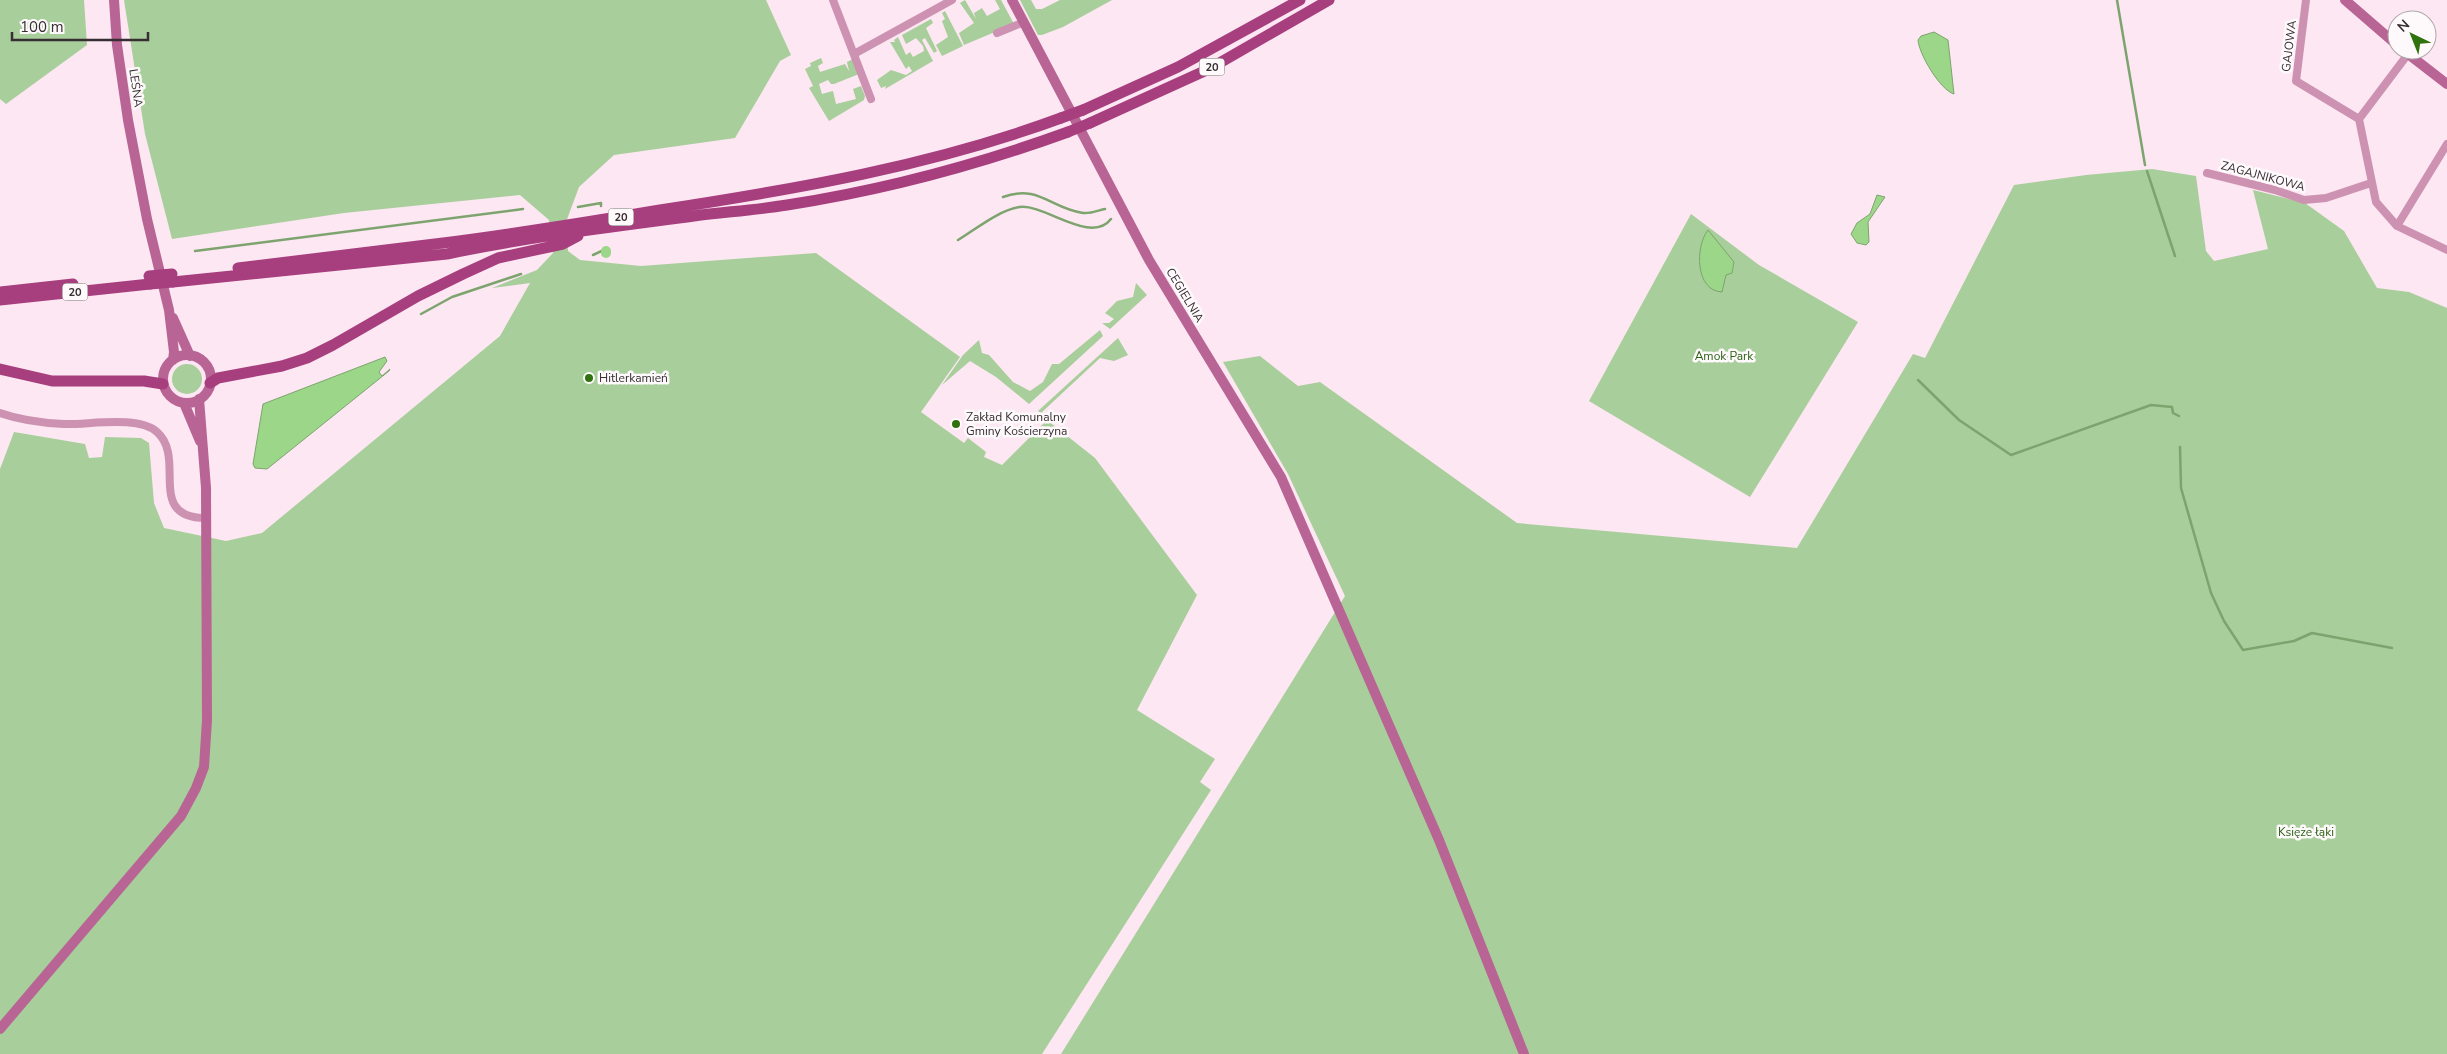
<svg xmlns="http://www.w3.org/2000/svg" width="2447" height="1054" viewBox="0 0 2447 1054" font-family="'Nunito Sans',sans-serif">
	<rect width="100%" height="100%" fill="#fde7f2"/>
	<!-- green -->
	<path fill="#a8ce9b" d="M 0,0 L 84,0 L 87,45 L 6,104 L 0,99 Z
		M 124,0 L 766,0 L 791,55 L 780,61 L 735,138 L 614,155 L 579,187 L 566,222 L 568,251 L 580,260 L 641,266 L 816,253 L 960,357 L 921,412 L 964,443 L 968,438 L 986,452 L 984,457 L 1002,465 L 1047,420 L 1095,458 L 1197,595 L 1137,710 L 1215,759 L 1200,782 L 1211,790 L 1042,1054 L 0,1054 L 0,469 L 14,432 L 85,444 L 89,458 L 102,457 L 105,437 L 141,438 L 149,443 L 154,503 L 164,528 L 226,541 L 262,533 L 500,336 L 530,283 L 492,288 L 537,270 L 553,253 L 549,220 L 520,195 L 344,213 L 172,239 L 145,134 Z
		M 965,0 L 976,19 L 974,13 L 982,8 L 987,16 L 1000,9 L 995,0 L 1001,0 L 1014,24 L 964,45 L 959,33 L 974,23 L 960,3 Z
		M 1020,0 L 1031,0 L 1036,9 L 1042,9 L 1060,0 L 1112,0 L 1063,27 L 1042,35 L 1038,35 Z
		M 945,11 L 963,46 L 942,56 L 936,45 L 948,37 L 942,21 L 945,19 L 942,13 Z
		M 931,19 L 933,23 L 926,28 L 937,51 L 934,53 L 925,38 L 922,40 L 933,61 L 885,89 L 886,86 L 881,88 L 877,80 L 891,70 L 906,75 L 912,71 L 909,66 L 906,69 L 890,42 L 895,42 L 894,40 L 898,37 L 906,55 L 910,52 L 913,57 L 924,51 L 923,46 L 916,38 L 906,44 L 902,35 Z
		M 821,58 L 823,63 L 818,66 L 820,72 L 845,64 L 849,71 L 847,62 L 853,59 L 859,74 L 834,84 L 831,84 L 828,80 L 819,84 L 822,94 L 833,91 L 836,104 L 856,99 L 853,89 L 861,86 L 865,96 L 864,100 L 829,121 L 809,88 L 813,86 L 805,69 L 811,66 L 810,63 Z
		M 2152,169 L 2196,176 L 2206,251 L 2214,261 L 2268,249 L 2253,190 L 2305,203 L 2344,231 L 2377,288 L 2409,292 L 2447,308 L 2447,1054 L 1061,1054 L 1345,596 L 1288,474 L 1223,362 L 1260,356 L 1298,386 L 1320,382 L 1517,523 L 1797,548 L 1913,354 L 1925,358 L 2014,185 L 2086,175 Z
		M 1691,214 L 1759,265 L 1858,322 L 1750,497 L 1589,401 Z
		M 1136,283 L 1147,295 L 1110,329 L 1102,323 L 1109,323 L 1114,319 L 1105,313 L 1117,301 L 1133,297 Z
		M 1100,330 L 1103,336 L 1029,404 L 996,377 L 970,361 L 942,385 L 963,355 L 979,340 L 982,353 L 989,355 L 1013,382 L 1030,391 L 1043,382 L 1052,364 L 1059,364 Z
		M 1118,338 L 1128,355 L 1114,361 L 1100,358 L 1041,413 L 1038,411 Z
		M172 379a15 15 0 1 1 30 0a15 15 0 1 1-30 0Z"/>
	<!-- water -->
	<path fill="#9cd688" stroke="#7da46e" d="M 1934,32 L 1948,40 L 1954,94 C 1940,90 1919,54 1918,40 L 1921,36 Z
		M 1877,195 L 1885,197 L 1868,222 L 1869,242 L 1866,245 L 1857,243 L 1851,234 L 1857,223 L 1870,214 Z
		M 1708,230 L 1734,262 L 1732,273 L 1726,275 L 1722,292 C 1695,291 1695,246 1708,230 Z
		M 385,357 L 387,361 L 379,372 L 382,376 L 390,369 L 389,371 L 267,469 L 255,468 L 253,464 L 263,404 Z"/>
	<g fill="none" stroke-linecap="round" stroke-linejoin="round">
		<!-- stream -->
		<path stroke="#7da46e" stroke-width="2.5" d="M 2117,0 L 2145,165
			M 2147,171 L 2175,256
			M 1003,197 C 1039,184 1051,209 1083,213 C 1091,214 1099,210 1105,209
			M 578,207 L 601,203 L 601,206
			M 958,240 C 976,229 999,210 1020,207 C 1045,204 1091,245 1111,219
			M 195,251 L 523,209
			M 593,255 L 606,249
			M 421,314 L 452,297 L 521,274
			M 1918,380 L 1959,420 L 2011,455 L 2151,405 L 2172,407 L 2173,413 L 2179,416
			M 2180,447 L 2181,488 L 2211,593 L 2224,621 L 2243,650 L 2294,641 L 2312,633 L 2392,648"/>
		<!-- canal -->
		<path stroke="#9cd688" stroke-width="10" d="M 606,251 L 606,253"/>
		<!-- street -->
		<path stroke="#cd92b2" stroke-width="8" d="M 833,0 L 871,99
			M 2306,0 L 2296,81 L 2359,119 L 2376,202 L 2397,226 L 2447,250
			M 997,33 L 1024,22
			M 854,54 L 952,0
			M 2359,119 L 2408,54
			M 2207,173 L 2275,190 L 2304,200 L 2326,198 L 2371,183
			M 2397,226 L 2447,144
			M 0,413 C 20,420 42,423 64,424 C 88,425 138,415 157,432 C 187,458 145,518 206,518"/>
		<!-- secondary -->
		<path stroke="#b86494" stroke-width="10" d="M 114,0 L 117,45 L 128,120 L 147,219 L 169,310 L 174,352 L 173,360
			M 1012,0 L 1149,260 L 1281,477 L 1439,840 L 1524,1054
			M 2345,0 L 2397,45
			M 2403,50 L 2447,84
			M 173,318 L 190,356
			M163 379a24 24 0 1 1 48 0a24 24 0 1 1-48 0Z
			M 184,403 L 200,441
			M 0,1029 L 181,816 L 196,788 L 204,767 L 207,720 L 206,488 L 199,399"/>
		<!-- primary -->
		<path stroke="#a73f7f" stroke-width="11" d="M 1083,110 L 1178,67 L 1300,0
			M 1090,123 L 1209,69 L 1329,0
			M 238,268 C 307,259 375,251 443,243 C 516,234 588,222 660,210 C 797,189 931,166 1061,118
			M 173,282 L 447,254 C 528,237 612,227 694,216 C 725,212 756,210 787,205 C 884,190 977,165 1068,132
			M 0,292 L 73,284
			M 0,300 L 150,284
			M 0,369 L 52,381 L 144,381 L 163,384
			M 210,383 L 218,378 L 282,366 L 307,358 L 333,345 L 418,296 L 463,274 L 498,258 L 563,244 L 578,236"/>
		<!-- primary-bridge -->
		<path stroke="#a73f7f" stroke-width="11" d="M 1061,118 L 1083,110
			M 1068,132 L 1090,123
			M 149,276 L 172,274
			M 150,284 L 173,282"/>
	</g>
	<!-- markers -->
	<g fill="#30720d" stroke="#fefafc" stroke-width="2">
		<circle cx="589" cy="378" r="5"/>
		<circle cx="956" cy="424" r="5"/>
	</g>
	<g text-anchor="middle" stroke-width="5" stroke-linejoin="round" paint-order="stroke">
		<!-- shield labels -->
		<g fill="#fefafc" stroke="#726b6f" stroke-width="1">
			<rect x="1199.5" y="58.5" width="25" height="17" rx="4"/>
			<rect x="608.5" y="208.5" width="25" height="17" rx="4"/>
			<rect x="62.5" y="283.5" width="25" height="17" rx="4"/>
		</g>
		<g font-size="11" font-weight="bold" fill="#362e32">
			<text x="1212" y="71">20</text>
			<text x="621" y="221">20</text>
			<text x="75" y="296">20</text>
		</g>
		<!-- street labels -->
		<g font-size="12" fill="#362e32" stroke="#fefafc">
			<text transform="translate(2289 46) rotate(-83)" y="4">GAJOWA</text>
			<text transform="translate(136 88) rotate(82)" y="4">LEŚNA</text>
			<text transform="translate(2263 176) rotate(15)" y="4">ZAGAJNIKOWA</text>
			<text transform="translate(1185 295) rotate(59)" y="4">CEGIELNIA</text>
		</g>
		<!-- park labels -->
		<g font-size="12" fill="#2d6216" stroke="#fefafc">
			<text x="1724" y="360">Amok Park</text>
			<text x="2306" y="836">Księże łąki</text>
		</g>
		<!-- poi labels -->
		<g font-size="12" fill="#362e32" stroke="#fefafc" text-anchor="start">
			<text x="599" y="382">Hitlerkamień</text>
			<text x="966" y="421">Zakład Komunalny<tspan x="966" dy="14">Gminy Kościerzyna</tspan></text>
		</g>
	</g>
	<!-- north arrow -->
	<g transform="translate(2412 35) rotate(317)"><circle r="24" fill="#fefafc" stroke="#aea8ab"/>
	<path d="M0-4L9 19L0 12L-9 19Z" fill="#30720d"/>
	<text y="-8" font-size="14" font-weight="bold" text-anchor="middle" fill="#362e32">N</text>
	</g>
	<!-- scale -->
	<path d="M12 32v8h136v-8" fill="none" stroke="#362e32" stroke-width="2.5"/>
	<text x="20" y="32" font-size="15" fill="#362e32" stroke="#fefafc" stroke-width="4" paint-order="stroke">100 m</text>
</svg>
